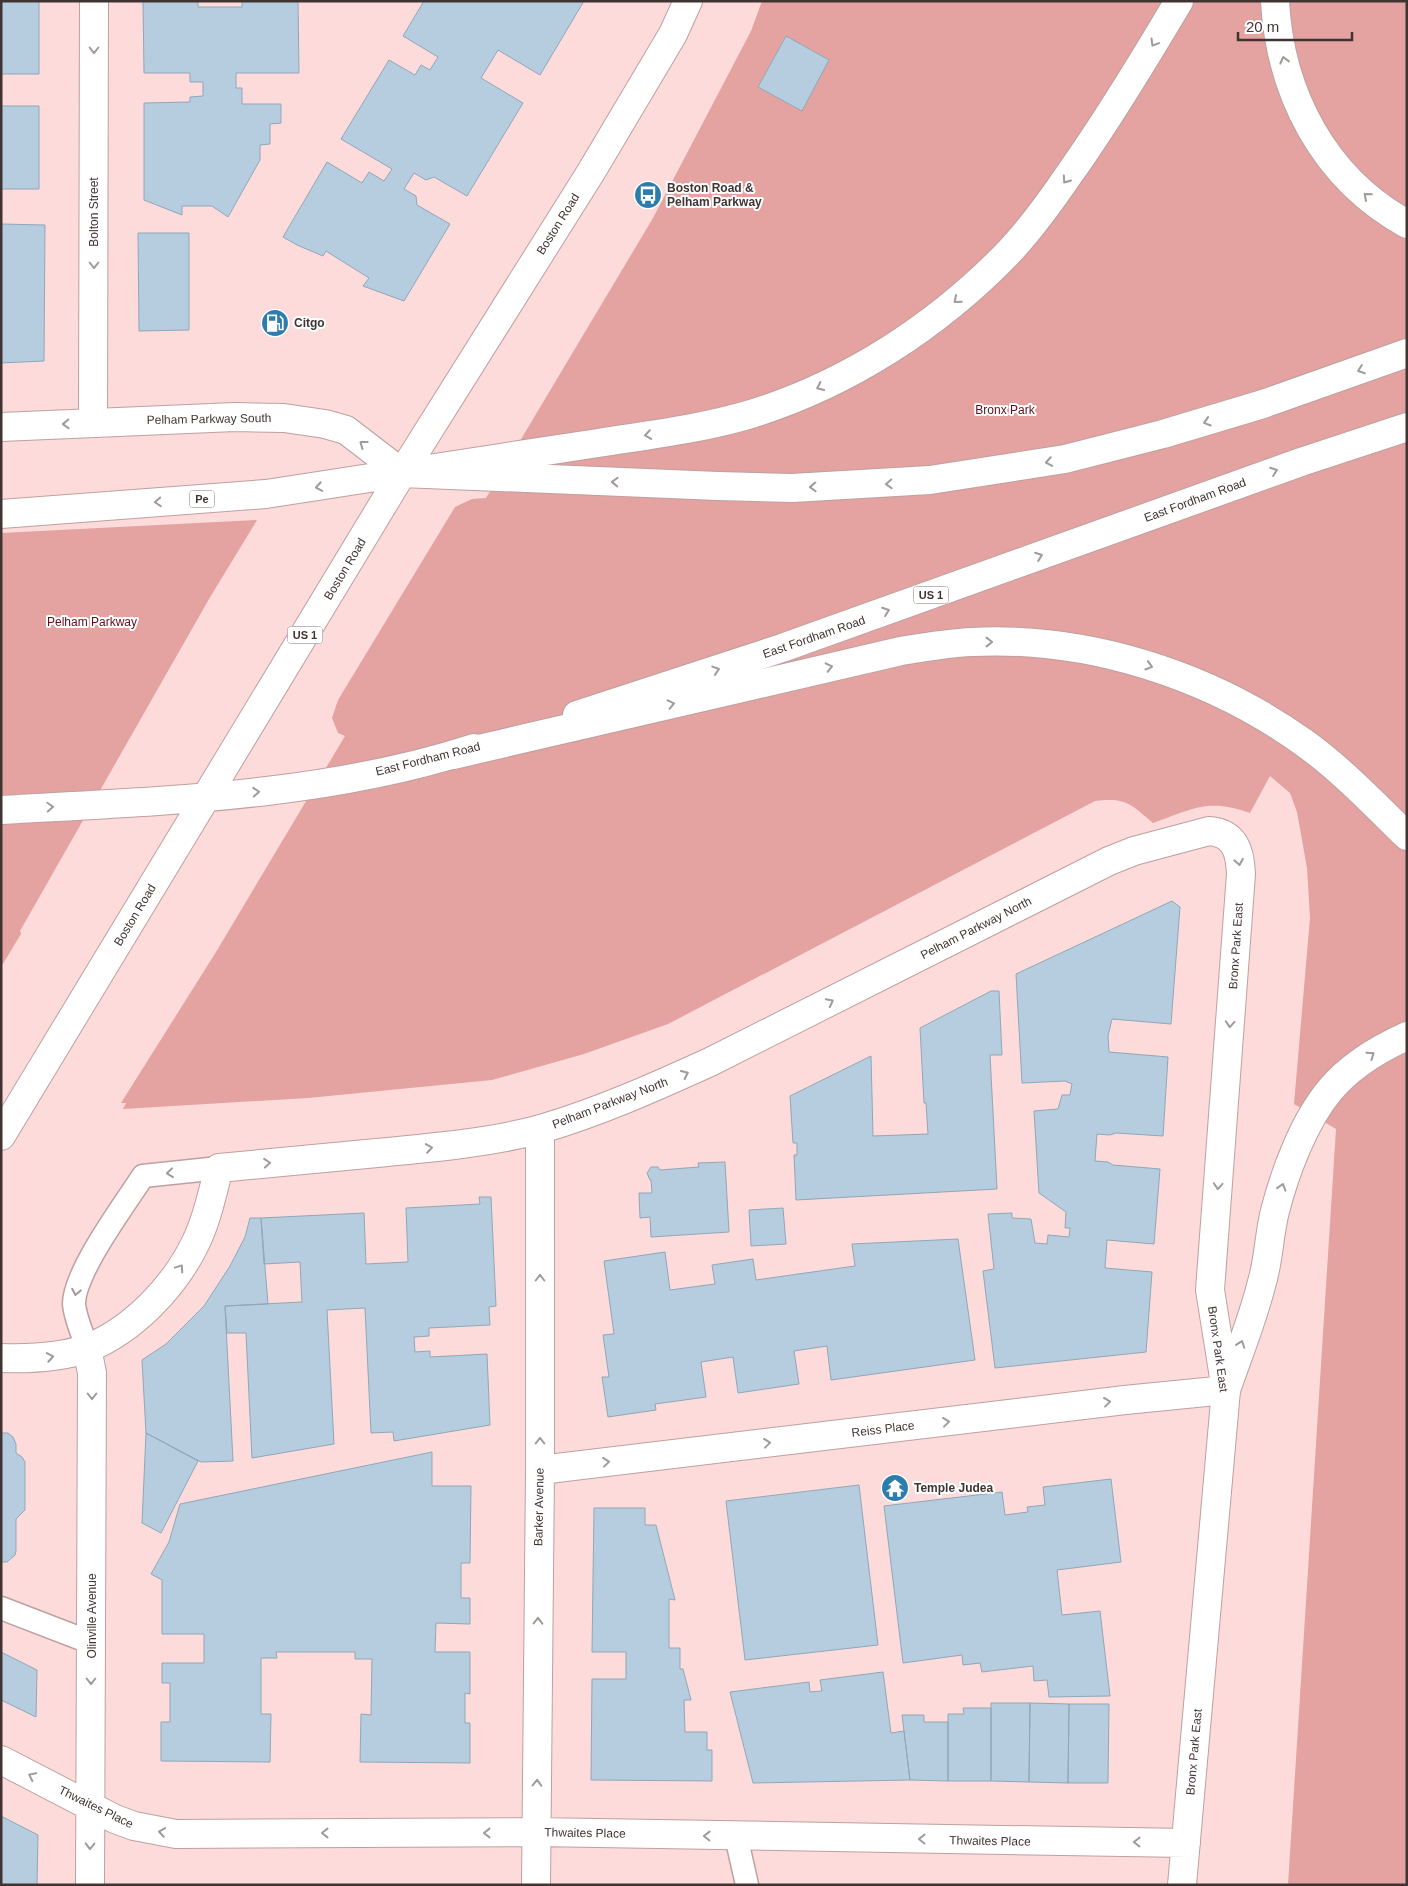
<svg xmlns="http://www.w3.org/2000/svg" width="1408" height="1886" viewBox="0 0 1408 1886" font-family="Helvetica,sans-serif">
	<rect width="100%" height="100%" fill="#fcdbda"/>
	<!-- green -->
	<path fill="#e4a2a0" d="M 762,1 L 1407,1 L 1407,1885 L 1288,1885 L 1336,1129 L 1294,1104 L 1310,918 L 1307,868 L 1297,812 L 1290,793 L 1270,776 L 1250,813 C 1208,798 1193,809 1153,823 C 1131,804 1126,797 1095,801 L 668,1024 L 584,1054 L 492,1080 L 308,1098 L 123,1109 L 126,1103 L 121,1103 L 216,952 L 345,736 L 338,733 L 332,718 L 338,700 L 455,507 L 472,499 L 486,498 L 653,218 L 751,31 Z
		M 257,520 L 209,599 L 20,931 L 21,934 L 1,967 L 1,533 Z"/>
	<!-- building -->
	<path fill="#b5cddf" stroke="#90a7b9" d="M 1,1 L 39,1 L 39,74 L 1,74 Z
		M 143,1 L 198,1 L 198,7 L 242,7 L 242,1 L 298,1 L 299,73 L 236,73 L 236,88 L 242,88 L 242,104 L 281,104 L 281,123 L 270,124 L 270,144 L 260,145 L 260,160 L 228,217 L 212,206 L 182,206 L 182,215 L 144,200 L 144,103 L 190,102 L 190,97 L 203,96 L 203,82 L 190,82 L 190,73 L 144,73 Z
		M 424,1 L 584,1 L 540,75 L 498,50 L 481,78 L 523,103 L 467,196 L 434,177 L 426,180 L 414,173 L 404,189 L 416,196 L 417,205 L 450,224 L 404,301 L 363,286 L 369,278 L 326,251 L 323,256 L 297,245 L 283,237 L 327,162 L 362,183 L 369,172 L 384,181 L 392,169 L 341,139 L 389,60 L 415,75 L 421,65 L 430,70 L 438,57 L 403,36 Z
		M 786,36 L 829,60 L 802,111 L 758,87 Z
		M 1,106 L 39,106 L 39,189 L 1,189 Z
		M 1,224 L 45,225 L 44,361 L 1,363 Z
		M 138,233 L 189,233 L 189,330 L 139,331 Z
		M 1172,901 L 1180,907 L 1171,1024 L 1112,1019 L 1108,1036 L 1109,1052 L 1168,1057 L 1163,1136 L 1116,1133 L 1110,1135 L 1097,1134 L 1095,1161 L 1108,1162 L 1113,1165 L 1160,1169 L 1154,1244 L 1107,1240 L 1105,1268 L 1152,1272 L 1146,1352 L 995,1368 L 983,1271 L 994,1269 L 988,1214 L 1012,1213 L 1012,1218 L 1031,1219 L 1035,1243 L 1047,1244 L 1048,1235 L 1069,1237 L 1070,1228 L 1065,1228 L 1066,1212 L 1039,1193 L 1034,1111 L 1058,1109 L 1062,1095 L 1070,1095 L 1072,1084 L 1065,1081 L 1022,1083 L 1016,974 Z
		M 991,991 L 999,991 L 1002,1055 L 990,1055 L 997,1189 L 796,1200 L 794,1155 L 797,1155 L 797,1143 L 793,1143 L 790,1096 L 871,1056 L 873,1136 L 928,1134 L 926,1103 L 924,1103 L 920,1028 Z
		M 725,1162 L 729,1232 L 651,1237 L 650,1217 L 640,1218 L 639,1193 L 652,1193 L 651,1180 L 650,1180 L 647,1173 L 651,1167 L 658,1167 L 660,1170 L 699,1167 L 698,1163 Z
		M 479,1197 L 491,1197 L 496,1306 L 489,1307 L 490,1325 L 429,1328 L 429,1336 L 414,1337 L 415,1352 L 430,1351 L 430,1357 L 487,1354 L 490,1425 L 394,1441 L 393,1432 L 371,1433 L 365,1308 L 327,1310 L 334,1444 L 252,1458 L 246,1333 L 227,1333 L 225,1306 L 302,1302 L 300,1262 L 264,1264 L 261,1218 L 364,1213 L 366,1264 L 408,1262 L 406,1208 L 480,1204 Z
		M 783,1208 L 786,1244 L 751,1246 L 749,1210 Z
		M 250,1218 L 261,1218 L 268,1304 L 225,1306 L 233,1461 L 201,1462 L 146,1433 L 142,1360 L 166,1344 L 204,1306 L 230,1266 L 245,1237 Z
		M 958,1239 L 975,1360 L 831,1380 L 827,1346 L 794,1351 L 799,1384 L 738,1393 L 733,1357 L 701,1362 L 706,1397 L 655,1404 L 656,1410 L 608,1417 L 602,1377 L 609,1377 L 603,1335 L 614,1334 L 604,1261 L 665,1252 L 670,1290 L 715,1284 L 712,1265 L 753,1259 L 756,1280 L 855,1266 L 852,1244 Z
		M 1,1433 L 8,1433 L 13,1437 L 16,1444 L 16,1453 L 22,1457 L 25,1462 L 25,1510 L 16,1519 L 16,1551 L 15,1555 L 7,1562 L 1,1562 Z
		M 146,1433 L 198,1461 L 161,1533 L 142,1523 Z
		M 432,1452 L 432,1486 L 471,1486 L 470,1563 L 461,1563 L 461,1598 L 470,1598 L 470,1624 L 436,1623 L 435,1652 L 470,1652 L 470,1694 L 465,1693 L 465,1723 L 470,1723 L 470,1763 L 360,1762 L 361,1714 L 371,1715 L 372,1659 L 355,1659 L 355,1652 L 276,1652 L 277,1658 L 261,1658 L 261,1714 L 271,1714 L 270,1762 L 161,1761 L 161,1722 L 170,1722 L 170,1683 L 162,1683 L 162,1663 L 204,1663 L 204,1634 L 162,1634 L 162,1580 L 151,1574 L 169,1542 L 180,1504 Z
		M 1111,1479 L 1121,1562 L 1057,1570 L 1062,1615 L 1100,1611 L 1110,1696 L 1049,1697 L 1047,1680 L 1034,1681 L 1033,1666 L 982,1672 L 980,1663 L 963,1665 L 962,1655 L 903,1663 L 884,1506 L 1002,1492 L 1005,1515 L 1028,1512 L 1027,1507 L 1045,1505 L 1043,1487 Z
		M 859,1485 L 878,1645 L 745,1660 L 726,1501 Z
		M 594,1508 L 645,1508 L 645,1525 L 656,1525 L 675,1600 L 669,1599 L 669,1648 L 680,1648 L 680,1669 L 683,1669 L 691,1700 L 684,1700 L 685,1732 L 707,1732 L 707,1750 L 712,1750 L 712,1781 L 591,1780 L 592,1679 L 626,1679 L 626,1652 L 592,1652 Z
		M 1,1652 L 37,1670 L 36,1717 L 1,1700 Z
		M 883,1672 L 891,1733 L 904,1731 L 910,1780 L 753,1783 L 730,1692 L 809,1682 L 810,1692 L 822,1691 L 820,1680 Z
		M 991,1703 L 1030,1703 L 1029,1782 L 991,1781 Z
		M 1030,1703 L 1069,1704 L 1068,1783 L 1029,1782 Z
		M 1069,1704 L 1109,1704 L 1108,1783 L 1068,1783 Z
		M 963,1708 L 991,1708 L 991,1781 L 948,1781 L 948,1714 L 964,1714 Z
		M 902,1715 L 924,1715 L 924,1722 L 948,1722 L 948,1781 L 910,1780 Z
		M 1,1816 L 38,1835 L 37,1885 L 1,1885 Z"/>
	<g fill="none" stroke-linecap="round" stroke-linejoin="round">
		<!-- lane casing -->
		<g stroke="#bea09f" stroke-width="25">
			<path id="lane" d="M 87,1348 C 83,1334 75,1318 74,1304 C 74,1272 125,1204 143,1176 L 219,1168
				M 1,1608 L 92,1643
				M 736,1836 L 747,1885"/>
		</g>
		<!-- street casing -->
		<g stroke="#bea09f" stroke-width="30">
			<path id="street" d="M 93,423 L 94,1
				M 87,1348 L 92,1373 L 90,1885
				M 1,1358 C 30,1359 60,1358 88,1348 C 133,1330 174,1287 195,1244 C 207,1220 212,1194 219,1168 C 271,1163 324,1158 377,1153 C 431,1148 489,1143 541,1129 C 599,1112 655,1087 710,1062 L 1109,861 L 1134,851 L 1209,831 C 1235,833 1240,851 1241,874 L 1210,1290 L 1226,1390 L 1182,1885
				M 540,1470 L 1125,1400 L 1226,1390
				M 1,1760 L 115,1819 L 134,1826 L 176,1834 L 536,1832 L 1186,1843
				M 536,1885 L 540,1470 L 540,1129"/>
		</g>
		<!-- secondary casing -->
		<g stroke="#bea09f" stroke-width="30">
			<path id="secondary" d="M 1,427 L 235,417 L 284,418 L 325,424 L 346,430 L 402,473"/>
		</g>
		<!-- primary casing -->
		<g stroke="#bea09f" stroke-width="30">
			<path id="primary" d="M 1,514 L 266,494 L 402,473 L 718,486 L 792,488 L 930,480 L 1065,459 L 1163,434 L 1263,404 L 1407,353
				M 577,715 L 782,648 L 1301,462 L 1407,427
				M 1,810 C 159,801 323,797 474,748
				M 1,1136 L 402,473 L 591,172 L 673,34 L 688,1"/>
		</g>
		<!-- highway casing -->
		<g stroke="#bea09f" stroke-width="30">
			<path id="highway" d="M 1275,1 C 1280,94 1324,178 1407,224
				M 402,473 C 467,463 533,453 598,443 C 649,435 701,429 751,414 C 848,384 937,326 1007,254 C 1031,229 1051,201 1070,173 C 1109,118 1144,60 1179,1
				M 453,755 L 901,651 C 925,647 948,643 972,642 C 1088,636 1209,675 1303,742 C 1341,769 1374,804 1407,836
				M 1226,1390 C 1238,1355 1253,1319 1262,1282 C 1269,1259 1269,1234 1275,1211 C 1285,1172 1304,1121 1330,1090 C 1350,1066 1378,1049 1407,1036"/>
		</g>
		<!-- lane -->
		<use href="#lane" stroke="#fff" stroke-width="22"/>
		<!-- street -->
		<use href="#street" stroke="#fff" stroke-width="28"/>
		<!-- secondary -->
		<use href="#secondary" stroke="#fff" stroke-width="28"/>
		<!-- primary -->
		<use href="#primary" stroke="#fff" stroke-width="28"/>
		<!-- highway -->
		<use href="#highway" stroke="#fff" stroke-width="28"/>
	</g>
	<!-- one-way arrows -->
	<defs><path id="oneway-chevron" d="M-2-3.5L2.5 0L-2 3.5" fill="none" stroke-width="1.6" stroke-linecap="round" stroke-linejoin="round" transform="scale(1.25)"/></defs>
	<g stroke="#a09a99">
		<use href="#oneway-chevron" transform="translate(1154 43) rotate(121)"/>
		<use href="#oneway-chevron" transform="translate(94 50) rotate(90)"/>
		<use href="#oneway-chevron" transform="translate(1284 60) rotate(-104)"/>
		<use href="#oneway-chevron" transform="translate(1066 180) rotate(125)"/>
		<use href="#oneway-chevron" transform="translate(1367 196) rotate(-139)"/>
		<use href="#oneway-chevron" transform="translate(94 265) rotate(90)"/>
		<use href="#oneway-chevron" transform="translate(957 300) rotate(140)"/>
		<use href="#oneway-chevron" transform="translate(1361 370) rotate(160)"/>
		<use href="#oneway-chevron" transform="translate(820 387) rotate(155)"/>
		<use href="#oneway-chevron" transform="translate(1207 422) rotate(163)"/>
		<use href="#oneway-chevron" transform="translate(66 424) rotate(178)"/>
		<use href="#oneway-chevron" transform="translate(648 435) rotate(171)"/>
		<use href="#oneway-chevron" transform="translate(363 444) rotate(-143)"/>
		<use href="#oneway-chevron" transform="translate(1049 462) rotate(170)"/>
		<use href="#oneway-chevron" transform="translate(1274 471) rotate(-20)"/>
		<use href="#oneway-chevron" transform="translate(615 482) rotate(-178)"/>
		<use href="#oneway-chevron" transform="translate(889 484) rotate(177)"/>
		<use href="#oneway-chevron" transform="translate(319 487) rotate(170)"/>
		<use href="#oneway-chevron" transform="translate(813 487) rotate(178)"/>
		<use href="#oneway-chevron" transform="translate(158 502) rotate(176)"/>
		<use href="#oneway-chevron" transform="translate(1039 556) rotate(-20)"/>
		<use href="#oneway-chevron" transform="translate(886 611) rotate(-20)"/>
		<use href="#oneway-chevron" transform="translate(989 642)"/>
		<use href="#oneway-chevron" transform="translate(1149 666) rotate(17)"/>
		<use href="#oneway-chevron" transform="translate(829 667) rotate(-13)"/>
		<use href="#oneway-chevron" transform="translate(716 670) rotate(-18)"/>
		<use href="#oneway-chevron" transform="translate(671 704) rotate(-13)"/>
		<use href="#oneway-chevron" transform="translate(256 792) rotate(-4)"/>
		<use href="#oneway-chevron" transform="translate(50 807) rotate(-3)"/>
		<use href="#oneway-chevron" transform="translate(1239 862) rotate(80)"/>
		<use href="#oneway-chevron" transform="translate(830 1002) rotate(-27)"/>
		<use href="#oneway-chevron" transform="translate(1230 1024) rotate(94)"/>
		<use href="#oneway-chevron" transform="translate(1371 1055) rotate(-35)"/>
		<use href="#oneway-chevron" transform="translate(685 1074) rotate(-25)"/>
		<use href="#oneway-chevron" transform="translate(429 1148) rotate(-8)"/>
		<use href="#oneway-chevron" transform="translate(267 1163) rotate(-5)"/>
		<use href="#oneway-chevron" transform="translate(170 1173) rotate(174)"/>
		<use href="#oneway-chevron" transform="translate(1218 1186) rotate(94)"/>
		<use href="#oneway-chevron" transform="translate(1282 1187) rotate(-73)"/>
		<use href="#oneway-chevron" transform="translate(180 1268) rotate(-56)"/>
		<use href="#oneway-chevron" transform="translate(540 1278) rotate(-90)"/>
		<use href="#oneway-chevron" transform="translate(76 1292) rotate(101)"/>
		<use href="#oneway-chevron" transform="translate(1241 1344) rotate(-71)"/>
		<use href="#oneway-chevron" transform="translate(50 1357) rotate(-10)"/>
		<use href="#oneway-chevron" transform="translate(92 1396) rotate(90)"/>
		<use href="#oneway-chevron" transform="translate(1107 1402) rotate(-7)"/>
		<use href="#oneway-chevron" transform="translate(946 1422) rotate(-7)"/>
		<use href="#oneway-chevron" transform="translate(540 1441) rotate(-90)"/>
		<use href="#oneway-chevron" transform="translate(767 1443) rotate(-7)"/>
		<use href="#oneway-chevron" transform="translate(606 1462) rotate(-7)"/>
		<use href="#oneway-chevron" transform="translate(538 1621) rotate(-89)"/>
		<use href="#oneway-chevron" transform="translate(91 1681) rotate(90)"/>
		<use href="#oneway-chevron" transform="translate(32 1776) rotate(-154)"/>
		<use href="#oneway-chevron" transform="translate(537 1783) rotate(-89)"/>
		<use href="#oneway-chevron" transform="translate(162 1832) rotate(-171)"/>
		<use href="#oneway-chevron" transform="translate(325 1833) rotate(180)"/>
		<use href="#oneway-chevron" transform="translate(487 1833) rotate(180)"/>
		<use href="#oneway-chevron" transform="translate(707 1836) rotate(-179)"/>
		<use href="#oneway-chevron" transform="translate(922 1839) rotate(-179)"/>
		<use href="#oneway-chevron" transform="translate(1137 1842) rotate(-179)"/>
		<use href="#oneway-chevron" transform="translate(90 1846) rotate(91)"/>
	</g>
	<!-- icons -->
	<defs>
		<g id="bus-disc" transform="scale(1.4375)"><circle r="9.5" fill="#2c7dae" stroke="#fff"/><path d="M-5-6H5V4H4V6H2V4H-2V6H-4V4H-5ZM-3.5-4V0h7V-4ZM-3.5 1.2v1.5H-2V1.2ZM2 1.2v1.5H3.5V1.2Z" fill="#fff"/></g>
		<g id="fuel-disc" transform="scale(1.4375)"><circle r="9.5" fill="#2c7dae" stroke="#fff"/><path d="M-5.5-6h7V0h2V4h1.3V-2.5L3-4.5l.8-.8L6-3V5H2.5V1h-1V6h-7ZM-4.2-4.7v3.2H.2V-4.7Z" fill="#fff"/></g>
		<g id="temple-disc" transform="scale(1.4375)"><circle r="9.5" fill="#2c7dae" stroke="#fff"/><path d="M0-6L5-2H3V0L6.5 2.5H4V6H1.5V3h-3V6H-4V2.5H-6.5L-3 0V-2H-5Z" fill="#fff"/></g>
	</defs>
	<g fill-rule="evenodd">
		<use href="#bus-disc" x="648" y="195"/>
		<use href="#fuel-disc" x="275" y="323"/>
		<use href="#temple-disc" x="895" y="1488"/>
	</g>
	<g text-anchor="middle" stroke-width="4" stroke-linejoin="round" paint-order="stroke">
		<!-- shield labels -->
		<g fill="#fff" stroke="#797170" stroke-width="1">
			<rect x="189.5" y="490.5" width="25" height="17" rx="4"/>
			<rect x="913.5" y="586.5" width="35" height="17" rx="4"/>
			<rect x="287.5" y="626.5" width="35" height="17" rx="4"/>
		</g>
		<g font-size="11" font-weight="bold" fill="#403433">
			<text x="202" y="503">Pe</text>
			<text x="931" y="599">US 1</text>
			<text x="305" y="639">US 1</text>
		</g>
		<!-- poi labels -->
		<g font-size="12" font-weight="bold" fill="#403433" stroke="#fff" text-anchor="start">
			<text x="667" y="192">Boston Road &amp;<tspan x="667" dy="14">Pelham Parkway</tspan></text>
			<text x="294" y="327">Citgo</text>
			<text x="914" y="1492">Temple Judea</text>
		</g>
		<!-- street labels -->
		<g font-size="12" fill="#403433" stroke="#fff">
			<text transform="translate(94 212) rotate(-90)" y="4">Bolton Street</text>
			<text transform="translate(558 224) rotate(-58)" y="4">Boston Road</text>
			<text transform="translate(209 419) rotate(-1)" y="4">Pelham Parkway South</text>
			<text transform="translate(1195 500) rotate(-20)" y="4">East Fordham Road</text>
			<text transform="translate(345 569) rotate(-59)" y="4">Boston Road</text>
			<text transform="translate(814 637) rotate(-19)" y="4">East Fordham Road</text>
			<text transform="translate(428 759) rotate(-14)" y="4">East Fordham Road</text>
			<text transform="translate(135 915) rotate(-59)" y="4">Boston Road</text>
			<text transform="translate(976 928) rotate(-27)" y="4">Pelham Parkway North</text>
			<text transform="translate(1236 946) rotate(-86)" y="4">Bronx Park East</text>
			<text transform="translate(610 1103) rotate(-21)" y="4">Pelham Parkway North</text>
			<text transform="translate(1218 1349) rotate(82)" y="4">Bronx Park East</text>
			<text transform="translate(883 1429) rotate(-7)" y="4">Reiss Place</text>
			<text transform="translate(539 1507) rotate(-89)" y="4">Barker Avenue</text>
			<text transform="translate(92 1616) rotate(-90)" y="4">Olinville Avenue</text>
			<text transform="translate(1194 1752) rotate(-85)" y="4">Bronx Park East</text>
			<text transform="translate(96 1807) rotate(26)" y="4">Thwaites Place</text>
			<text transform="translate(585 1833) rotate(1)" y="4">Thwaites Place</text>
			<text transform="translate(990 1841) rotate(1)" y="4">Thwaites Place</text>
		</g>
		<!-- park labels -->
		<g font-size="12" fill="#620d18" stroke="#fff">
			<text x="1005" y="414">Bronx Park</text>
			<text x="92" y="626">Pelham Parkway</text>
		</g>
	</g>
	<!-- border -->
	<rect width="1408" height="1886" fill="none" stroke="#403433" stroke-width="5"/>
	<!-- scale -->
	<path d="M1238 32v8h114v-8" fill="none" stroke="#403433" stroke-width="2.5"/>
	<text x="1246" y="32" font-size="15" fill="#403433" stroke="#ffffff" stroke-width="4" paint-order="stroke">20 m</text>
</svg>
